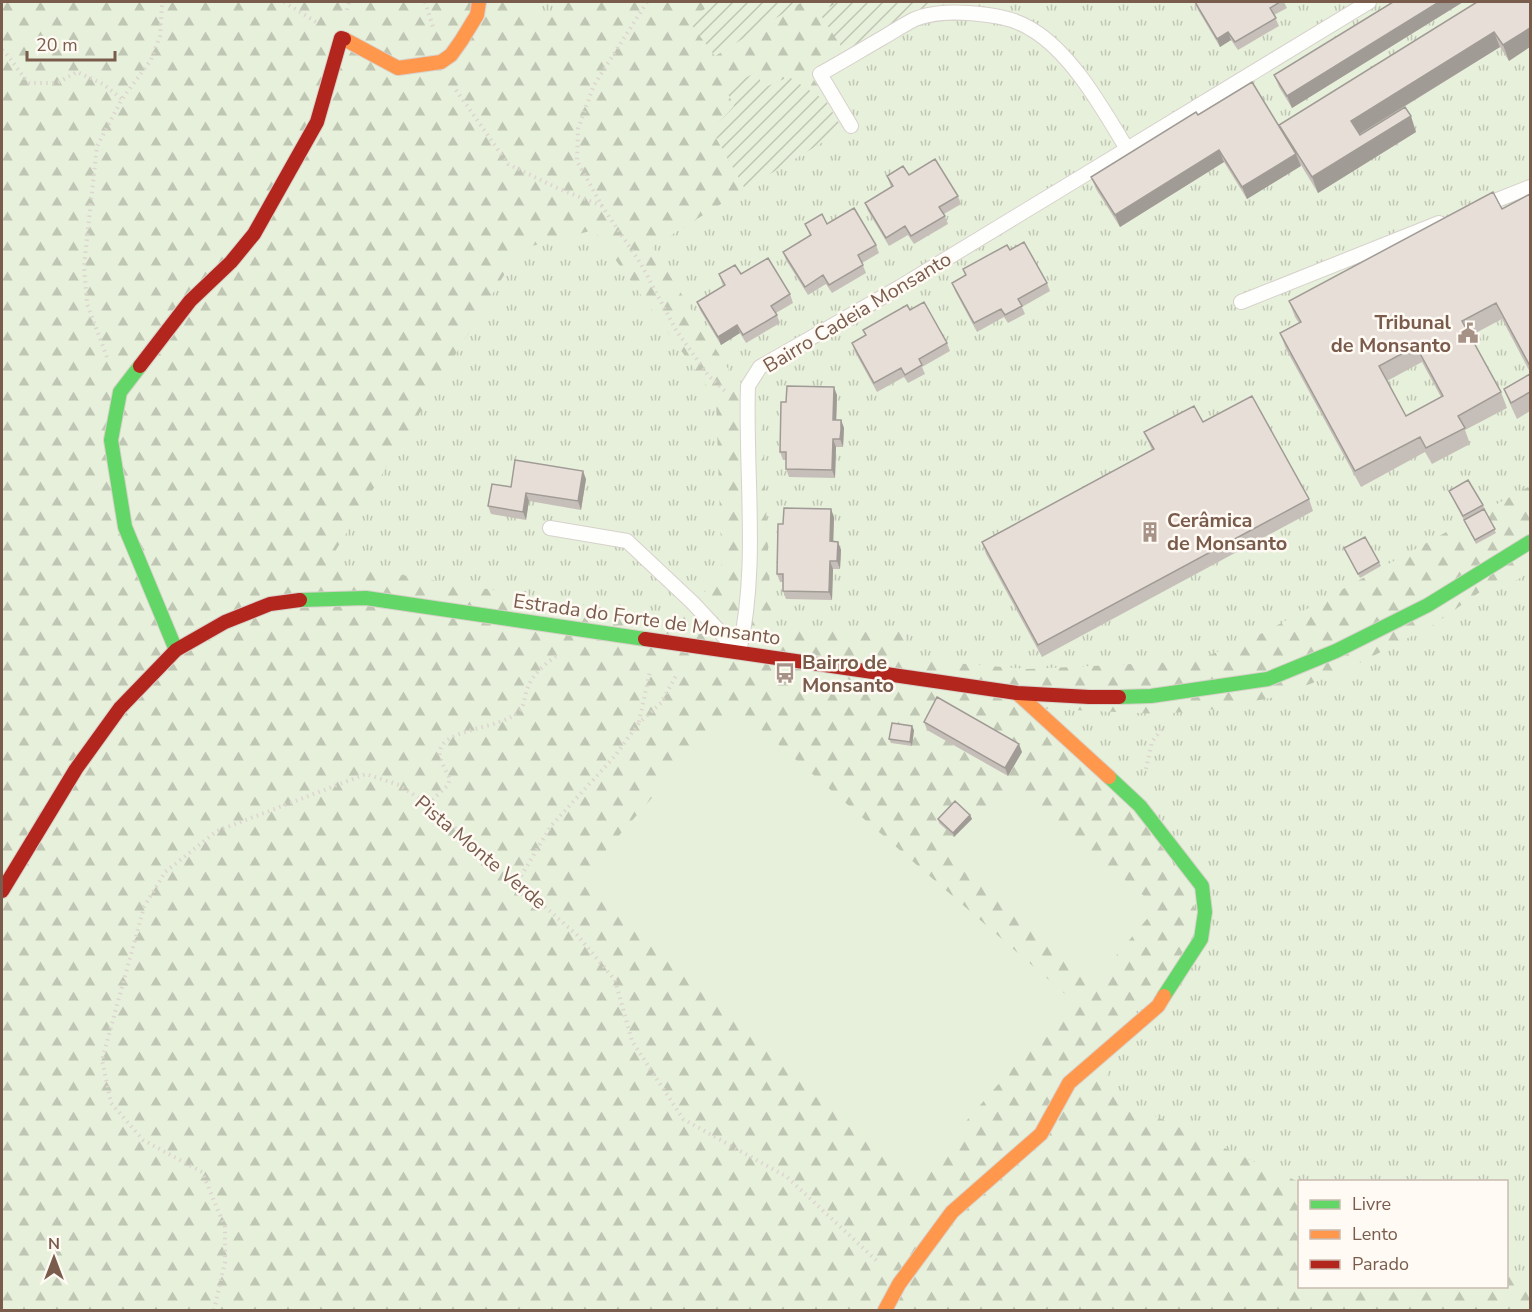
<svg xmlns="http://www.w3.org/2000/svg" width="1532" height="1312" viewBox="0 0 1532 1312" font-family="'Nunito Sans',sans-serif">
	<defs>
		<pattern id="grass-tufts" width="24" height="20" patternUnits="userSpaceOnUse" patternTransform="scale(1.5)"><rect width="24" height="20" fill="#e7f0db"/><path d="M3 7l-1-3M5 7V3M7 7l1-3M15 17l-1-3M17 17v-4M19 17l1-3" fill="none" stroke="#c0c6b4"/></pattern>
		<pattern id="forest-firs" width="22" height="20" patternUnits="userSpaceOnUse" patternTransform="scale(1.5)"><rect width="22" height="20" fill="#e7f0db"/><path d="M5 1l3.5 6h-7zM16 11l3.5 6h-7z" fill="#c0c6b4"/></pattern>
		<pattern id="garden-furrows" width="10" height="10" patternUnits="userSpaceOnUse" patternTransform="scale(1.5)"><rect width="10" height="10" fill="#e7f0db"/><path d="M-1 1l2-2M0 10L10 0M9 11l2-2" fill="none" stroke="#c0c6b4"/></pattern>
	</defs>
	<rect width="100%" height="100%" fill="#f9f5f0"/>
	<!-- grass -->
	<path fill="url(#grass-tufts)" fill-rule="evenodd" d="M 2,2 L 1530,2 L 1530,1310 L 2,1310 ZM 1300,1182 L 1506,1182 L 1506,1286 L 1300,1286 Z"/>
	<!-- forest -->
	<path fill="url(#forest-firs)" fill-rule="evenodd" d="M 2,2 L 519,2 L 537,24 L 564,2 L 716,2 L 688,20 L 715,56 L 802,2 L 837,2 L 846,54 L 811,75 L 826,101 L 789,77 L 763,88 L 725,88 L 734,106 L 712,131 L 745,189 L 652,247 L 762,423 L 772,631 L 905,629 L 905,659 L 1028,669 L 1196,661 L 1265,632 L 1528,487 L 1530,490 L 1530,561 L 1517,569 L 1522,577 L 1502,588 L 1497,580 L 1433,625 L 1346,670 L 1279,696 L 1218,709 L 1160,714 L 1031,708 L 1140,806 L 1204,925 L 1099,1056 L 1124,1102 L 1299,1182 L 1300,1286 L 1506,1286 L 1507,1275 L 1530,1286 L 1530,1310 L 2,1310 ZM 594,230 L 716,399 L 722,575 L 676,620 L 328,563 L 520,249 Z"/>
	<!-- garden -->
	<path fill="url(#garden-furrows)" d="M 716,2 L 802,2 L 715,56 L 688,20 Z
		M 837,2 L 934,2 L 846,54 L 820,14 Z
		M 757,72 L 763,88 L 789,77 L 826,101 L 843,130 L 745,189 L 712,130 L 734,106 L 725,88 Z"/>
	<!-- pitch -->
	<path fill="#e7f0db" d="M 733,705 L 1072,1000 L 920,1174 L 581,879 Z
		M 1010,784 L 1157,907 L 1095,981 L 948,857 Z"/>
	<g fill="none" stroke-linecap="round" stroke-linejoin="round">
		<!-- lane casing -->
		<g stroke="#d7d1cb" stroke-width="16">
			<path id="lane" d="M 851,126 L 820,74 C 842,62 863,49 884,37 C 894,31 905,24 915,19 C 933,12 951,12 969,13 C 991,15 1012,17 1031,29 C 1071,52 1103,109 1127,149
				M 1482,206 L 1530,187
				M 1241,302 L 1439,223
				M 550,528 L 627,541 L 693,603 L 733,646
				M 739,652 C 759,566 745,474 748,386 L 760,367 L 900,287 L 1369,2"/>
		</g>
		<!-- fast casing -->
		<g stroke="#d9d2cb" stroke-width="16">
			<path id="fast" d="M 140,366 L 120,392 L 111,440 L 125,527 L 176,650
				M 300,600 L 366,598 L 645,639
				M 1119,697 L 1151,696 L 1268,679 L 1336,651 L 1428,605 L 1530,542
				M 1109,777 L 1140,806 L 1202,886 L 1205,912 L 1201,939 L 1164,996"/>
		</g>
		<!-- slow casing -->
		<g stroke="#d9d2cb" stroke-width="16">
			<path id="slow" d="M 344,39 L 398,68 L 441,62 L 451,55 L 461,41 L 477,15 L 479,2
				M 1017,693 L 1109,777
				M 885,1310 L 899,1284 L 952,1212 L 1041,1134 L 1069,1083 L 1158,1006 L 1164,996"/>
		</g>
		<!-- jam casing -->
		<g stroke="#d9d2cb" stroke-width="16">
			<path id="jam" d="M 140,366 L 190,301 L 231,262 L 254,234 L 317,122 L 341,38 L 344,39
				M 645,639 L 1017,693 L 1089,697 L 1119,697
				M 2,891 L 76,769 L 120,708 L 176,650 L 225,622 L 270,604 L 300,600"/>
		</g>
		<!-- path -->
		<path stroke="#dcd5d0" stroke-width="4" stroke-dasharray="1.5 4.5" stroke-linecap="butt" d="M 284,2 L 316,22
			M 425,2 L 433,27
			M 647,2 L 594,85 L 578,129 L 577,161 L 602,206 L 641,264 L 676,330 L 708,375 L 727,393
			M 347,10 L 349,2
			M 2,50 C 13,59 18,72 29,83 L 57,83 L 77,72 L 103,84 L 122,99
			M 456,90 L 508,164 L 555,187 L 602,206
			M 107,357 L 87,304 L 84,266 L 97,146 L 122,99 L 151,60 L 160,36 L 162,5 L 164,2
			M 639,722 L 650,671
			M 1146,769 L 1152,742 L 1163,727
			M 428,804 L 448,785 L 450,779 C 447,772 439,760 440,753 C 440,727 506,730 521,709 C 525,703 525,693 528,687 C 533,674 545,664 556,656
			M 518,881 L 551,826 L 615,756 L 639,723 L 661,703 L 677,674
			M 214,1310 L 225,1262 L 225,1227 L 202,1172 L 143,1140 L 111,1103 L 102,1060 L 144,907 L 165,872 L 217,831 L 366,774 L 399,785 L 428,804 L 577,935 L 615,980 L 632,1041 L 683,1119 L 787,1177 L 877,1261"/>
		<!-- lane -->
		<use href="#lane" stroke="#fefefd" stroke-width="14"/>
		<!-- fast -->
		<use href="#fast" stroke="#63d668" stroke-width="14"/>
		<!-- slow -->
		<use href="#slow" stroke="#ff974d" stroke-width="14"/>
		<!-- jam -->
		<use href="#jam" stroke="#b3261e" stroke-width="14"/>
	</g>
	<!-- wall -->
	<path fill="#c6bfb9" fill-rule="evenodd" d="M 1195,2 L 1284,2 L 1287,8 L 1274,15 L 1279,26 L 1238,50 L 1231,40 L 1220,47 L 1198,10 Z
		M 1393,2 L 1463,2 L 1292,108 L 1279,87 L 1274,75 Z
		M 1530,2 L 1509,61 L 1500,47 L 1359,135 L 1416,132 L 1318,193 L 1301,165 L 1247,199 L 1224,162 L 1120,227 L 1096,189 L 1091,177 L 1198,115 L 1281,129 L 1279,125 Z
		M 887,176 L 958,196 L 961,204 L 944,214 L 948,224 L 914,244 L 908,235 L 889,246 L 868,211 L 865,203 L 891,187 Z
		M 1530,194 L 1530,372 L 1502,319 L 1470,336 L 1501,392 L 1507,408 L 1465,430 L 1470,444 L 1432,464 L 1425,452 L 1361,487 L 1286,349 L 1280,333 L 1299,323 L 1295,317 L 1289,301 L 1502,209 ZM 1422,362 L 1441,397 L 1406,416 L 1387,381 Z
		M 805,224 L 827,224 L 876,245 L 879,253 L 862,263 L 866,273 L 832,293 L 826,284 L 808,295 L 786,260 L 783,252 L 810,236 Z
		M 1010,250 L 1047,283 L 1050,291 L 1022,307 L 1025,314 L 1008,323 L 1004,317 L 977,332 L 955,291 L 952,283 L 965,276 L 963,269 Z
		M 719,274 L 741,274 L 790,294 L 793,303 L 776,313 L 780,323 L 746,343 L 740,333 L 721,345 L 700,310 L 697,302 L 723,286 Z
		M 910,310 L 947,343 L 950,351 L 922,367 L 925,374 L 908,383 L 904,377 L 877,392 L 855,352 L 852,343 L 866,336 L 863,330 Z
		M 1530,374 L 1530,411 L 1517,419 L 1510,404 L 1504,389 Z
		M 837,395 L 836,420 L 841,420 L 844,428 L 843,447 L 836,447 L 835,478 L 789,477 L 786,469 L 786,460 L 783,460 L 780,452 L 786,402 Z
		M 1203,422 L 1309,499 L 1313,511 L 1042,657 L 986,554 L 982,542 L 1152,450 L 1144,432 Z
		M 586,479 L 581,510 L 529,501 L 526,520 L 491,514 L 488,506 L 511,487 Z
		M 1449,491 L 1483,505 L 1496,533 L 1476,544 Z
		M 834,517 L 833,542 L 838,542 L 841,550 L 840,569 L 833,569 L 832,600 L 786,599 L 783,591 L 783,582 L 780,582 L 777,574 L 783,524 Z
		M 1344,548 L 1379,562 L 1381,566 L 1360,578 Z
		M 924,722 L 1022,752 L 1008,776 L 927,730 Z
		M 914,730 L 912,746 L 891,743 L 889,739 Z
		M 970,815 L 972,819 L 954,837 L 939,823 L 938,819 Z"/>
	<!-- shaded-wall -->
	<path fill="#a19b96" d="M 1439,2 L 1463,2 L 1292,108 L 1287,96 Z
		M 1530,28 L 1530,47 L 1509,61 L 1503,45 Z
		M 1228,32 L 1231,40 L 1220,47 L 1217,39 Z
		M 1494,32 L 1500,47 L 1356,136 L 1351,121 Z
		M 1411,116 L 1416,132 L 1318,193 L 1312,177 Z
		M 1219,150 L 1224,162 L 1120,227 L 1115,215 Z
		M 1296,154 L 1301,166 L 1247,199 L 1242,187 Z
		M 737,325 L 740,333 L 721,345 L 718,337 Z
		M 834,387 L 837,395 L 836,428 L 833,420 Z
		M 841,420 L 844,428 L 843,447 L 840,439 Z
		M 833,439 L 836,447 L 835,478 L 832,470 Z
		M 583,471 L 586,479 L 581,510 L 578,501 Z
		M 526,493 L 529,501 L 526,520 L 523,512 Z
		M 831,509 L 834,517 L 833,550 L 830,541 Z
		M 838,542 L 841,550 L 840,569 L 837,561 Z
		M 830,561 L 833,569 L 832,600 L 829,592 Z
		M 912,726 L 914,730 L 912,746 L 910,742 Z
		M 1019,744 L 1022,752 L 1008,776 L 1005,768 Z
		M 970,815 L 972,819 L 954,837 L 953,833 Z"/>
	<!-- building -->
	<path fill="#e6ded7" stroke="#a19b96" stroke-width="1.5" fill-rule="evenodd" d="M 1195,2 L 1280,2 L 1270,8 L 1276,18 L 1235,42 L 1228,32 L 1217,39 Z
		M 1393,2 L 1439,2 L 1287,96 L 1274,75 Z
		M 1477,2 L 1530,2 L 1530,28 L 1503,45 L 1494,32 L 1351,121 L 1360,135 L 1405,107 L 1411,116 L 1312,177 L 1279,125 Z
		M 1252,82 L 1296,154 L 1242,187 L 1219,150 L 1115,215 L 1091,177 L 1196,112 L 1198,115 Z
		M 935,159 L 958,196 L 939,207 L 945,216 L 911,236 L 905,226 L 886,238 L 865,203 L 893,186 L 887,176 L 903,166 L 909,175 Z
		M 1493,192 L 1502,209 L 1530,194 L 1530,366 L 1496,303 L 1462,321 L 1501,392 L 1458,416 L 1465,428 L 1426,448 L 1420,437 L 1355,471 L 1280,333 L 1301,322 L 1289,301 ZM 1416,346 L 1443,396 L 1406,416 L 1379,366 Z
		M 854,208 L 876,245 L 858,255 L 863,265 L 829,285 L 823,275 L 805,287 L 783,252 L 811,235 L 805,224 L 822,214 L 827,224 Z
		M 1024,242 L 1047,283 L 1018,299 L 1022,306 L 1005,315 L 1001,309 L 974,323 L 952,283 L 966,275 L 963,269 L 1007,245 L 1010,250 Z
		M 768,258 L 790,294 L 771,306 L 777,315 L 743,335 L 737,325 L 718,337 L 697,302 L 725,285 L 719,274 L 735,265 L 741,274 Z
		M 924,302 L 947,343 L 919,359 L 922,365 L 905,375 L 901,368 L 874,383 L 852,343 L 866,335 L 863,330 L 907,305 L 910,310 Z
		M 1530,374 L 1530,392 L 1511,403 L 1504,389 Z
		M 787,386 L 834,387 L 833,420 L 841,420 L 841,430 L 840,439 L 833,439 L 832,470 L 786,469 L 786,452 L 780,452 L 781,402 L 786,402 Z
		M 1252,396 L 1309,499 L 1038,645 L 982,542 L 1154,449 L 1144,432 L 1194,406 L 1203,422 Z
		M 515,460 L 583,471 L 578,501 L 526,493 L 523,512 L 488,506 L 492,484 L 511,487 Z
		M 1468,480 L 1483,505 L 1463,516 L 1449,491 Z
		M 784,508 L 831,509 L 830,541 L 838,542 L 837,561 L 830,561 L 829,592 L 783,591 L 783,574 L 777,574 L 778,524 L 783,524 Z
		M 1484,509 L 1495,529 L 1475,540 L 1464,520 Z
		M 1365,537 L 1379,562 L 1358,574 L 1344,548 Z
		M 937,697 L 1019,744 L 1005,768 L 924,722 Z
		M 892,723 L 912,726 L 910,742 L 889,739 Z
		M 955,801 L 970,815 L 953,833 L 938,819 Z"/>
	<!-- icons -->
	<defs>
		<g id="civic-bare" transform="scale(1.62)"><path d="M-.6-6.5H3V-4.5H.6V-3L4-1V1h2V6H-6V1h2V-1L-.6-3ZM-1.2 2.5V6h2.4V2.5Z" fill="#a69286" stroke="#fffaf3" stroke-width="2.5" paint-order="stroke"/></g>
		<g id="building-bare" transform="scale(1.62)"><path d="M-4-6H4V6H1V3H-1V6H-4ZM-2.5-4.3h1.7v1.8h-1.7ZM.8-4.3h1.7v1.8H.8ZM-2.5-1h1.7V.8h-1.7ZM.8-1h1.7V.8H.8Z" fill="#a69286" stroke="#fffaf3" stroke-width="2.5" paint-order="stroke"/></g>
		<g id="bus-bare" transform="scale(1.62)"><path d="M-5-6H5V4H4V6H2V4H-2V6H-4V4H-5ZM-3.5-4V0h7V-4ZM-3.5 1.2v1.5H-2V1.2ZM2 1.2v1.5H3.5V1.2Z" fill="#a69286" stroke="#fffaf3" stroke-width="2.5" paint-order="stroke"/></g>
	</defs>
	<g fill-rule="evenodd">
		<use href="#civic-bare" x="1468" y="333"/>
		<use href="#building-bare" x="1150" y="532"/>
		<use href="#bus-bare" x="785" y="673"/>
	</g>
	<g text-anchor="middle" stroke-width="5" stroke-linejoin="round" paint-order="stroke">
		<!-- street labels -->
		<g font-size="20" fill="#7a5c4d" stroke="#fffaf3">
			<text transform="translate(857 312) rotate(-31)" y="7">Bairro Cadeia Monsanto</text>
			<text transform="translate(647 619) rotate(8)" y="7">Estrada do Forte de Monsanto</text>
			<text transform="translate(481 852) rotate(40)" y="7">Pista Monte Verde</text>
		</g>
		<!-- poi labels -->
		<g font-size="20" font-weight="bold" fill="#7a5c4d" stroke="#fffaf3" text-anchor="start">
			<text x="1451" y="329" text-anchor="end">Tribunal<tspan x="1451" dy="23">de Monsanto</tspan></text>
			<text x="1167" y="527">Cerâmica<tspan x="1167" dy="23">de Monsanto</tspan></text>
			<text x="802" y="669">Bairro de<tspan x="802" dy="23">Monsanto</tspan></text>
		</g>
	</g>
	<!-- border -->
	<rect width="1532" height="1312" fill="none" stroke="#7a5c4d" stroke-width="6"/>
	<!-- legend -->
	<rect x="1298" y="1180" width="210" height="108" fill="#fffaf3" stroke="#cabbb1" stroke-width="1.5"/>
	<rect x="1310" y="1200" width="30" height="9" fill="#63d668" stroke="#cabbb1" stroke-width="1.5"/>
	<text x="1352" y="1210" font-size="18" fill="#7a5c4d">Livre</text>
	<rect x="1310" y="1230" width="30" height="9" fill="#ff974d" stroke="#cabbb1" stroke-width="1.5"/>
	<text x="1352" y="1240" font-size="18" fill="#7a5c4d">Lento</text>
	<rect x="1310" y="1260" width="30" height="9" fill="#b3261e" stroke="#cabbb1" stroke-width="1.5"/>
	<text x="1352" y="1270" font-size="18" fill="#7a5c4d">Parado</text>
	<!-- north arrow -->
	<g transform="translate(54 1258)" stroke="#fffaf3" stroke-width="4.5" paint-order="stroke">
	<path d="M0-4.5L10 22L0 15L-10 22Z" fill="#7a5c4d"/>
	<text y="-9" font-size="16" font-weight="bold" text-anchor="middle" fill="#7a5c4d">N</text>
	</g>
	<!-- scale -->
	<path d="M27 51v9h88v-9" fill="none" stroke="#7a5c4d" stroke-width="3"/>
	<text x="36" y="51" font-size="18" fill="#7a5c4d" stroke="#fffaf3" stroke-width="4.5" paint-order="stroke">20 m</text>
</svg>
